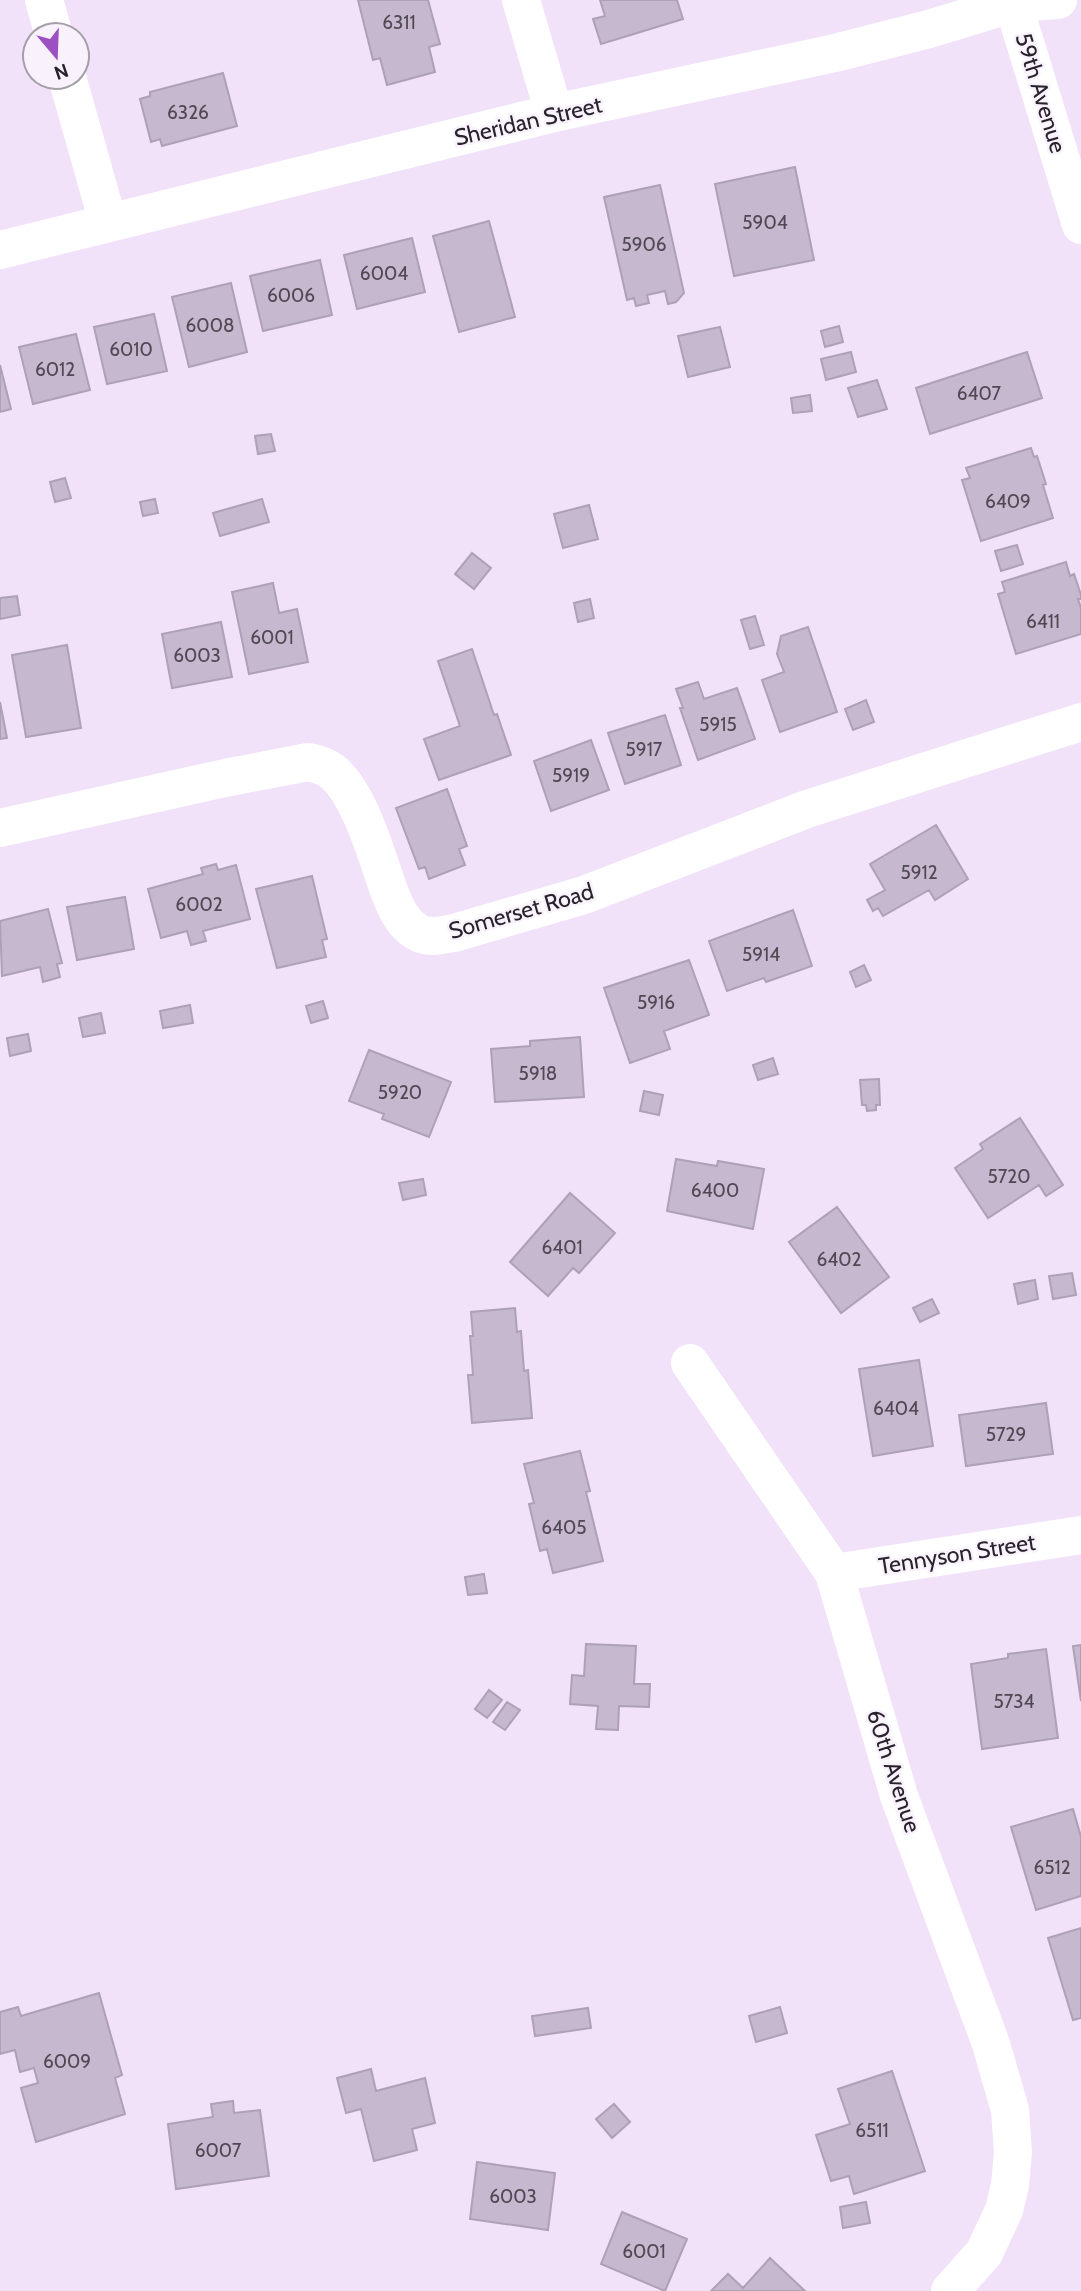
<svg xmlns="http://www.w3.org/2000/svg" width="1081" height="2291" viewBox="0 0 1081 2291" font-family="Cabin,sans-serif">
	<rect width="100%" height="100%" fill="#f1e1f9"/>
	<!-- building -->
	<path fill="#c6b8ce" stroke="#aea0b6" stroke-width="2" d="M 358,0 L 428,0 L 440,44 L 429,47 L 435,72 L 387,85 L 380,58 L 373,60 Z
		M 600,0 L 677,0 L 683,19 L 601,44 L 593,19 L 605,16 Z
		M 223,73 L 237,126 L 162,146 L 160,139 L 151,142 L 140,99 L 150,96 L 150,92 Z
		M 795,167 L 814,260 L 734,276 L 715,184 Z
		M 660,185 L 684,293 L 676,302 L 668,304 L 665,291 L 647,295 L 649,303 L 636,306 L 634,298 L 627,300 L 604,197 Z
		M 489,221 L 515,317 L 459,332 L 433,236 Z
		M 412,238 L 425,292 L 357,309 L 344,255 Z
		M 320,260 L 332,315 L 263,331 L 250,276 Z
		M 231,283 L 247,352 L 189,367 L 172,297 Z
		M 154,314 L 167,371 L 107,384 L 94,327 Z
		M 839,326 L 843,342 L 825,347 L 821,331 Z
		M 720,327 L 730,367 L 688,377 L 678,336 Z
		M 76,334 L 90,390 L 33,404 L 19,347 Z
		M 851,352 L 856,372 L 826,380 L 821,359 Z
		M 1027,352 L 1042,398 L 930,434 L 916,388 Z
		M 0,365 L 11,409 L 0,412 Z
		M 877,380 L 887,409 L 858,417 L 848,388 Z
		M 810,395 L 812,411 L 793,413 L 791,398 Z
		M 271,434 L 275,451 L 258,454 L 255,436 Z
		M 1031,448 L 1034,457 L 1037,456 L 1046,484 L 1043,485 L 1053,518 L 981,541 L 962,480 L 970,478 L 966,468 Z
		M 65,478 L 71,498 L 55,502 L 50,482 Z
		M 155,499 L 158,513 L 143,516 L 140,502 Z
		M 262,499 L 269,522 L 220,536 L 213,513 Z
		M 589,505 L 598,539 L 563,548 L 554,514 Z
		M 1017,545 L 1023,564 L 1001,571 L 995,551 Z
		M 472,553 L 491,568 L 474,589 L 455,574 Z
		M 1066,562 L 1070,576 L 1074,574 L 1081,595 L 1081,599 L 1078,599 L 1081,608 L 1081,634 L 1016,654 L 998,594 L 1005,592 L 1002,582 Z
		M 273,583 L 279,613 L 297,609 L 308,662 L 249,674 L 232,592 Z
		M 17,596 L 20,615 L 0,619 L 0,598 Z
		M 590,599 L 594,618 L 578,622 L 574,603 Z
		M 755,616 L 764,645 L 750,649 L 741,620 Z
		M 221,622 L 232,677 L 172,688 L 162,634 Z
		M 808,627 L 837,712 L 780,732 L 762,680 L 784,672 L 777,654 L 781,636 Z
		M 67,645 L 81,728 L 26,737 L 12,655 Z
		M 472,649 L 494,715 L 497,714 L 511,755 L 439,780 L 424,739 L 460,726 L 438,661 Z
		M 698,682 L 704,699 L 737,688 L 755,739 L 698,760 L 680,708 L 683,708 L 676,689 Z
		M 866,700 L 874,722 L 853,730 L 845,709 Z
		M 0,702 L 7,738 L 0,739 Z
		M 665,715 L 681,765 L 625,784 L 608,733 Z
		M 591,740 L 609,790 L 551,811 L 534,761 Z
		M 447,789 L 467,846 L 459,849 L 465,865 L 429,879 L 425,867 L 419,869 L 396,808 Z
		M 936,825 L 968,879 L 935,900 L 929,890 L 883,916 L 878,908 L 873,911 L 867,900 L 885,890 L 870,864 Z
		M 216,864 L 218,870 L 236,865 L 250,919 L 203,931 L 206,941 L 191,945 L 187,931 L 161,938 L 148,889 L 203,874 L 201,868 Z
		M 312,876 L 327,939 L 322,940 L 326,957 L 277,968 L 256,889 Z
		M 125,897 L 134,949 L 77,960 L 67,907 Z
		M 48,909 L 62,963 L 57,964 L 60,977 L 43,982 L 40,967 L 2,976 L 0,921 Z
		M 793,910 L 812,966 L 766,982 L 764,978 L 727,991 L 709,941 Z
		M 689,960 L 709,1015 L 664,1031 L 670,1049 L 630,1063 L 604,988 Z
		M 864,965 L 871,980 L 856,987 L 850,972 Z
		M 323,1001 L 328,1018 L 311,1023 L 306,1006 Z
		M 190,1005 L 193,1023 L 163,1028 L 160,1011 Z
		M 101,1013 L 105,1033 L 83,1037 L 79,1018 Z
		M 28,1034 L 31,1051 L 10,1056 L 7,1038 Z
		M 580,1037 L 584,1097 L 495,1102 L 491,1049 L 530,1046 L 530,1041 Z
		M 369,1050 L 451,1082 L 429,1137 L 382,1119 L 384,1114 L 349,1101 Z
		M 773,1058 L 778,1074 L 758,1080 L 753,1065 Z
		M 879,1079 L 880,1105 L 876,1105 L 876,1110 L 867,1111 L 866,1105 L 862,1105 L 860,1080 Z
		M 644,1091 L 663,1095 L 659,1115 L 640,1111 Z
		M 1020,1118 L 1063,1185 L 1046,1196 L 1039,1185 L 988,1218 L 955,1168 L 983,1149 L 980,1144 Z
		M 676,1159 L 717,1166 L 718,1161 L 764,1169 L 753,1229 L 667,1211 Z
		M 423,1179 L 426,1195 L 403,1200 L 399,1183 Z
		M 570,1193 L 615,1233 L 579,1273 L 573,1268 L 548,1296 L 510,1262 Z
		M 837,1207 L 889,1277 L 841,1313 L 789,1242 Z
		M 1072,1273 L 1076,1295 L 1053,1299 L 1049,1276 Z
		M 1035,1280 L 1038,1299 L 1018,1304 L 1014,1284 Z
		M 932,1299 L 939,1313 L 920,1322 L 913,1308 Z
		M 515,1308 L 517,1332 L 521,1331 L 524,1371 L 528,1370 L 532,1418 L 472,1423 L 468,1375 L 473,1375 L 470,1336 L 473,1336 L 471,1312 Z
		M 919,1360 L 933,1446 L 873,1456 L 859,1369 Z
		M 1046,1403 L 1053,1454 L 966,1466 L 959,1415 Z
		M 580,1451 L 590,1491 L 586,1492 L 603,1561 L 553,1573 L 547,1549 L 540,1551 L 529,1504 L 534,1503 L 524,1464 Z
		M 484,1574 L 487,1593 L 468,1595 L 465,1577 Z
		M 586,1644 L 636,1646 L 634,1684 L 650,1684 L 649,1707 L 619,1706 L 618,1730 L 596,1729 L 598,1706 L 570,1704 L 572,1675 L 584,1676 Z
		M 1081,1645 L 1081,1701 L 1073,1646 Z
		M 1046,1649 L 1058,1738 L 982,1749 L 971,1664 L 1008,1658 L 1008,1654 Z
		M 489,1690 L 502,1700 L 487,1718 L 475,1709 Z
		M 507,1702 L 520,1710 L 505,1730 L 493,1722 Z
		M 1073,1809 L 1081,1837 L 1081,1896 L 1036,1910 L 1011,1827 Z
		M 1081,1928 L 1081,2018 L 1073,2020 L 1048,1938 Z
		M 99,1993 L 122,2075 L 115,2078 L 125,2114 L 36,2142 L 21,2088 L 38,2083 L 34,2068 L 20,2072 L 15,2050 L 0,2054 L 0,2012 L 18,2007 L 21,2016 Z
		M 780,2007 L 787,2033 L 756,2042 L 749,2016 Z
		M 588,2008 L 591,2028 L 535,2036 L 532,2016 Z
		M 371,2069 L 376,2091 L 425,2078 L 435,2123 L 412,2129 L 417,2150 L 374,2161 L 361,2109 L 346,2113 L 337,2078 Z
		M 892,2071 L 925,2171 L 854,2194 L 849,2176 L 831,2181 L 816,2135 L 850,2124 L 838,2089 Z
		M 233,2101 L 234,2113 L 260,2110 L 269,2176 L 176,2189 L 168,2124 L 213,2117 L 211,2104 Z
		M 614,2104 L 630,2122 L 612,2138 L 596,2119 Z
		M 477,2162 L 555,2173 L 548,2230 L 470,2219 Z
		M 866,2202 L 870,2223 L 843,2228 L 840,2207 Z
		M 622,2212 L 687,2239 L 665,2291 L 601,2264 Z
		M 770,2258 L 805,2291 L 711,2291 L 728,2274 L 743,2288 Z"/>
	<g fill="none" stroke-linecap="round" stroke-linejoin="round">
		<!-- minor -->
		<path stroke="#fff" stroke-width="38" d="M 44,0 L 54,35
			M 521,0 L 554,113
			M 1012,0 L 1081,225
			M 67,77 L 108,222
			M 0,250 L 554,113 L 835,53 L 929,29 L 1014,3 L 1058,0
			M 0,828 L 225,778 L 308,762 C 318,764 330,768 337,776 C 361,800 377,856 388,888 C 394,904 401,923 417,932 C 428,939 442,935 454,933 L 584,895 L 807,809 L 1081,722
			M 690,1363 L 834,1573 L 899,1796 L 991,2044 L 1010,2110 L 1013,2152 L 1010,2185 L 1004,2210 L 984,2253 L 950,2291
			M 834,1573 L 1081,1535"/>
	</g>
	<g text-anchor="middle" stroke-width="5" stroke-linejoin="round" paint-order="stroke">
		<!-- number labels -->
		<g font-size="19" fill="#504854">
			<text x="399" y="29">6311</text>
			<text x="188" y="119">6326</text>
			<text x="765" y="229">5904</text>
			<text x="644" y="251">5906</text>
			<text x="384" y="280">6004</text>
			<text x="291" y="302">6006</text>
			<text x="210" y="332">6008</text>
			<text x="131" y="356">6010</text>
			<text x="55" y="376">6012</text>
			<text x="979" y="400">6407</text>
			<text x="1008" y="508">6409</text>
			<text x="1043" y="628">6411</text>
			<text x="272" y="644">6001</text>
			<text x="197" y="662">6003</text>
			<text x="718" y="731">5915</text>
			<text x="644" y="756">5917</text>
			<text x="571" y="782">5919</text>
			<text x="919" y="879">5912</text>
			<text x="199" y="911">6002</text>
			<text x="761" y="961">5914</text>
			<text x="656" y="1009">5916</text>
			<text x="538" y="1080">5918</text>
			<text x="400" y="1099">5920</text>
			<text x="1009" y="1183">5720</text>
			<text x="715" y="1197">6400</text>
			<text x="562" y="1254">6401</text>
			<text x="839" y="1266">6402</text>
			<text x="896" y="1415">6404</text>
			<text x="1006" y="1441">5729</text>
			<text x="564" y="1534">6405</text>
			<text x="1014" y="1708">5734</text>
			<text x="1052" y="1874">6512</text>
			<text x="67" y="2068">6009</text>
			<text x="872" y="2137">6511</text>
			<text x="218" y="2157">6007</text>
			<text x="513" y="2203">6003</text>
			<text x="644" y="2258">6001</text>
		</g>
		<!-- street labels -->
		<g font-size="23" fill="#28222b" stroke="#f9f2fc">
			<text transform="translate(1041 93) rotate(73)" y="8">59th Avenue</text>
			<text transform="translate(528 121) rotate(-13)" y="8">Sheridan Street</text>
			<text transform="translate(521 911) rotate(-16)" y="8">Somerset Road</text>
			<text transform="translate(957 1554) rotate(-9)" y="8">Tennyson Street</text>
			<text transform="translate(894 1771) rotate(72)" y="8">60th Avenue</text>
		</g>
	</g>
	<!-- north arrow -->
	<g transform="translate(56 56) rotate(161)"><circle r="33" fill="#f9f2fc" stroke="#a59fa8" stroke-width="2"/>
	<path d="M0-5L12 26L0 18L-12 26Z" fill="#9c50c2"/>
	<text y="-10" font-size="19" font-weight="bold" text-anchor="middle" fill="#28222b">N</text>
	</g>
</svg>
